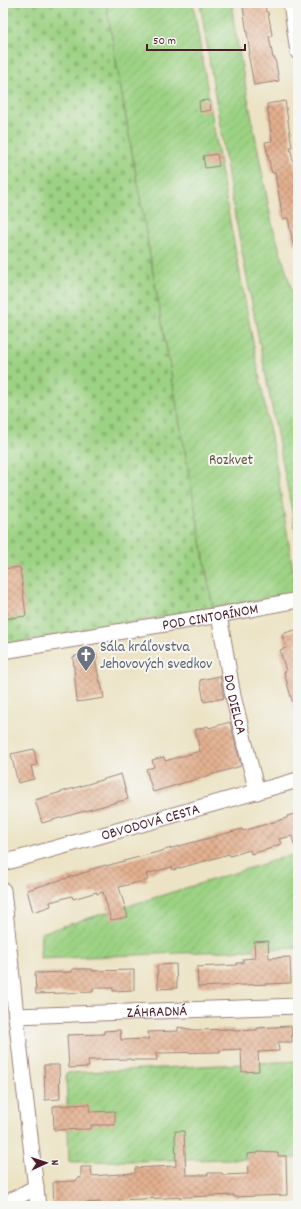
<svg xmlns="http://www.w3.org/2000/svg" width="301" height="1209" viewBox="0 0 301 1209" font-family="Dekko,sans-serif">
	<defs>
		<pattern id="cemetery-stones" width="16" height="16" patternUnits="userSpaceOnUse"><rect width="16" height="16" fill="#9cd283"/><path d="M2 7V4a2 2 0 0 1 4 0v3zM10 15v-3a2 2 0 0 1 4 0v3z" fill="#88b471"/></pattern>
		<pattern id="garden-furrows" width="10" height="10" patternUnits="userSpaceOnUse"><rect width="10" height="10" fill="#9cd283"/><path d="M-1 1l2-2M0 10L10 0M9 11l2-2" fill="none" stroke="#88b471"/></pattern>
		<pattern id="building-cross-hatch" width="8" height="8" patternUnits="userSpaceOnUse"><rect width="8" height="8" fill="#e3b190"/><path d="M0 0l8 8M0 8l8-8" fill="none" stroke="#ba8f76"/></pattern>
	</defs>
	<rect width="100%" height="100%" fill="#f6f6f2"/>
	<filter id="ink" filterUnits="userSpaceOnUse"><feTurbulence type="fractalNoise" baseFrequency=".025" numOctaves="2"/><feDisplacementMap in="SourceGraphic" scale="8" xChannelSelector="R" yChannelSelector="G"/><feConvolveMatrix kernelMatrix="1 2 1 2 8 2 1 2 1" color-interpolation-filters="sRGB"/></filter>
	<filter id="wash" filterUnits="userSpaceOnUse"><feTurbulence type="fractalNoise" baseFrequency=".012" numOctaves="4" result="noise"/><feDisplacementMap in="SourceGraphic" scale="16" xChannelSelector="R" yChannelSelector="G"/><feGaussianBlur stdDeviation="0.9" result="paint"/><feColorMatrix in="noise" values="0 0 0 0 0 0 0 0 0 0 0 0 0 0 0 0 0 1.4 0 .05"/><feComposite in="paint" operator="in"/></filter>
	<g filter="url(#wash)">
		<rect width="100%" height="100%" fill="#ece3c4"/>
		<!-- cemetery -->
		<path fill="url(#cemetery-stones)" stroke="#737857" d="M 3,3 L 106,3 L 151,261 L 213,608 L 3,645 Z"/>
		<!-- garden -->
		<path fill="url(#garden-furrows)" stroke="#737857" d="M 106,3 L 193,3 L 228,211 L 275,458 L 297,594 L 213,608 L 151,261 Z
			M 200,3 L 232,3 L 234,25 L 272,224 L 298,310 L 298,543 L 232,200 Z
			M 298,853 L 298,948 L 40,959 L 41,933 Z
			M 298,1061 L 298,1158 L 69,1162 L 66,1073 Z"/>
		<g id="blocks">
			<!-- building -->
			<path fill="url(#building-cross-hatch)" d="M 246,3 L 265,3 L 266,12 L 268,12 L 272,35 L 269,36 L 273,58 L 275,58 L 279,81 L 254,85 L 248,53 L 250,53 L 243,7 L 246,7 Z
				M 209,100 L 211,110 L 200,112 L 199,101 Z
				M 285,101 L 292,147 L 290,147 L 295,169 L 298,169 L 298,243 L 293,244 L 288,218 L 283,219 L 275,173 L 272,173 L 271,170 L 265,142 L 272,141 L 267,104 Z
				M 217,154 L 219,166 L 205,168 L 203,156 Z
				M 20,567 L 26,616 L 3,619 L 3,569 Z
				M 298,629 L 298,710 L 295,711 L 284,672 L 286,671 L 280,650 L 286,648 L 282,634 Z
				M 83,653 L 97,654 L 95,659 L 100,683 L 101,683 L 104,698 L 77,702 L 73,657 Z
				M 220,676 L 224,698 L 204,702 L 200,680 Z
				M 230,722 L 241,766 L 153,792 L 146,769 L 154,767 L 152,760 L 164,757 L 165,761 L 200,751 L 195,730 L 208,726 L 209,728 Z
				M 34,749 L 37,765 L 31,766 L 34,779 L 18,783 L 11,754 Z
				M 121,774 L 128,799 L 42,823 L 35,800 Z
				M 298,813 L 298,845 L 294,845 L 292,836 L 279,839 L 281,844 L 272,847 L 272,848 L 251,854 L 250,850 L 230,856 L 229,854 L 173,870 L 172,867 L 146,874 L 148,880 L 119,887 L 128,917 L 111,920 L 103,892 L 97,894 L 97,892 L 73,899 L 72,896 L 50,902 L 51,906 L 33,912 L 27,890 L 90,871 L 89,870 L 106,865 L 106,866 L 242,829 L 243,831 L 287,818 L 287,816 Z
				M 268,941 L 269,958 L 290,957 L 291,983 L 198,987 L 197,967 L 237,965 L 237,963 L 243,963 L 243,959 L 255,958 L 254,942 Z
				M 176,964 L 177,988 L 158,989 L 157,965 Z
				M 72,969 L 92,969 L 92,971 L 134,970 L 134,990 L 113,991 L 113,988 L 93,988 L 93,992 L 36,994 L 35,973 L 72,972 Z
				M 291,1026 L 292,1042 L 278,1042 L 279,1051 L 258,1052 L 259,1071 L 242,1072 L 241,1049 L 220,1050 L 220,1052 L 156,1053 L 157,1060 L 131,1060 L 131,1059 L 88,1060 L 89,1067 L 69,1068 L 67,1035 L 104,1034 L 104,1031 L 120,1030 L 121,1040 L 149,1039 L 148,1032 L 178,1031 L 178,1027 L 194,1030 L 234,1029 L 234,1031 L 257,1030 L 257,1028 Z
				M 44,1065 L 59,1065 L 60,1099 L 45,1100 Z
				M 90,1104 L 90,1112 L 115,1111 L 115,1125 L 91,1125 L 91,1129 L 54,1130 L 53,1106 Z
				M 175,1131 L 184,1131 L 186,1175 L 208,1175 L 208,1173 L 222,1173 L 223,1175 L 248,1174 L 247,1154 L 258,1153 L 258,1152 L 278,1153 L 278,1156 L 286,1156 L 287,1195 L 234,1197 L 234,1195 L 118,1200 L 118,1206 L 100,1206 L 100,1202 L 66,1204 L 66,1206 L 54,1206 L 53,1182 L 75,1181 L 77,1180 L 77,1178 L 81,1178 L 81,1167 L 91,1167 L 92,1176 L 135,1173 L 135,1168 L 176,1166 Z"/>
		</g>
	</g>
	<g filter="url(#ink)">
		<use href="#blocks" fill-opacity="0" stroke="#9b8178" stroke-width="1"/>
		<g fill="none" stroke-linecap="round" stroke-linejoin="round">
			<!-- street casing -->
			<g stroke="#9b8178" stroke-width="17">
				<g id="street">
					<path d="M 291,3 L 298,52"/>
					<path id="s1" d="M 219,615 L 233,696 L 257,792"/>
					<path id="s2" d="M 3,651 L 219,615 L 298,600"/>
					<path id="s3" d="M 3,863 L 298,780"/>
					<path d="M 3,890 L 16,1016 L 38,1206"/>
					<path id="s4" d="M 16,1016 L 298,1006"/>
					<path d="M 3,1205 L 36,1187"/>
				</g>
			</g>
			<!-- street -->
			<use href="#street" stroke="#fff" stroke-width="15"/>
		</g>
	</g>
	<!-- icons -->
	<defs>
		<g id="church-pin" transform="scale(1)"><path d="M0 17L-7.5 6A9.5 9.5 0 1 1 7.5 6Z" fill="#6b7280" stroke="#f6f6f2"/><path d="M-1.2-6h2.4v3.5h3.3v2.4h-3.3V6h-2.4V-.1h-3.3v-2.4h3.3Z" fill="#fff"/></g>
	</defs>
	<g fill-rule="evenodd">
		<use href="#church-pin" x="86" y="655"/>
	</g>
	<g text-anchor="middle" stroke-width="4" stroke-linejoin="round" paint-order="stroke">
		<!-- park labels -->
		<g font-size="15" fill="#635545" stroke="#f6f6f2">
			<text x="231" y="464">Rozkvet</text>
		</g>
		<!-- street labels -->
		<g font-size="15" fill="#4a1f2b" stroke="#f6f6f2">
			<text dy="5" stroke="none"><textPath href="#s2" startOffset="210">POD CINTORÍNOM</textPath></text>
			<text dy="5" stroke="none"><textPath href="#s1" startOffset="91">DO DIELCA</textPath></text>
			<text dy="5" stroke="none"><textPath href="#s3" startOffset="153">OBVODOVÁ CESTA</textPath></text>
			<text dy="5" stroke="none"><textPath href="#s4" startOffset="141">ZÁHRADNÁ</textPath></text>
		</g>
		<!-- worship labels -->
		<g font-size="15" fill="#5b616d" stroke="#f6f6f2" text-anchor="start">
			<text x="100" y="651">Sála kráľovstva<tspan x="100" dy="17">Jehovových svedkov</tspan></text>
		</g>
	</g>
	<!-- margin -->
	<rect width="301" height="1209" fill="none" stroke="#f6f6f2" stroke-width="16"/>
	<!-- north arrow -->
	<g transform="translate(46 1163) rotate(87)" stroke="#f6f6f2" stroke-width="3" paint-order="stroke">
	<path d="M0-3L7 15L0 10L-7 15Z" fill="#4a1f2b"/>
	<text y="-6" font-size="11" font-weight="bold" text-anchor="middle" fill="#4a1f2b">N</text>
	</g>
	<!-- scale -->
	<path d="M147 44v6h98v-6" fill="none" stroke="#4a1f2b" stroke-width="2"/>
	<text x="153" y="44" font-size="12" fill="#4a1f2b" stroke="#f6f6f2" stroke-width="3" paint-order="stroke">50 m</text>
</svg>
